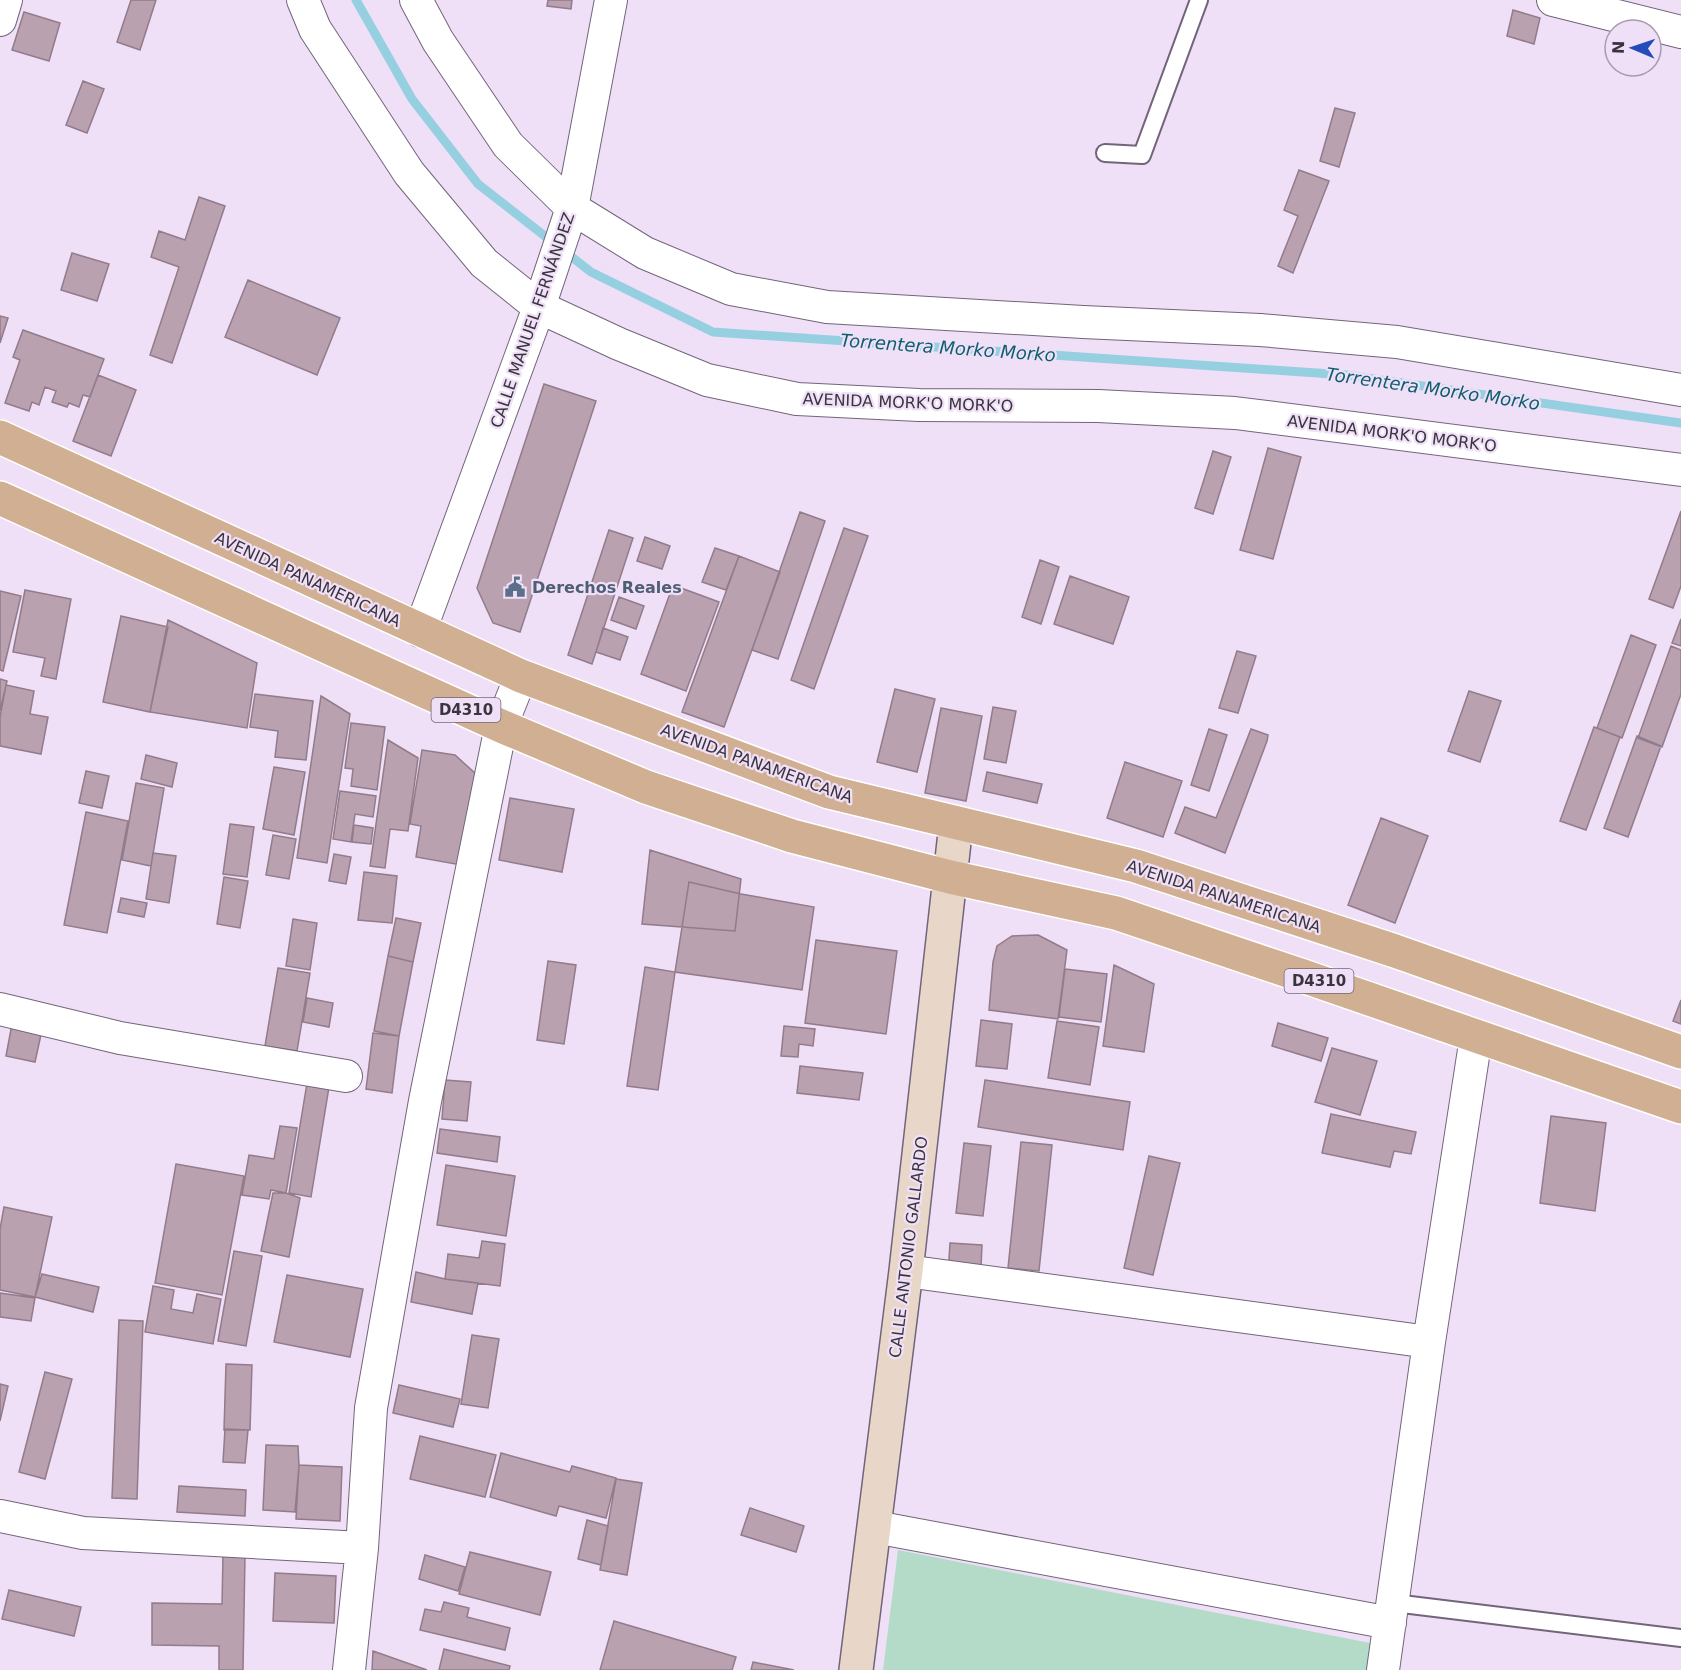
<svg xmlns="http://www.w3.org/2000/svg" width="1681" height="1670" viewBox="0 0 1681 1670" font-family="'DejaVu Sans',sans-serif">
	<rect width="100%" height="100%" fill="#efe0f8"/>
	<!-- green -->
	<path fill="#b3dbc7" d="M 898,1550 L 1375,1644 L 1371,1670 L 883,1670 Z"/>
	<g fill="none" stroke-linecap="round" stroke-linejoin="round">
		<!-- stream -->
		<path stroke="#96d0e0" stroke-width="9" d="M 356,0 L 412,99 L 478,184 L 591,272 L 713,332 L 1346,375 L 1681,423"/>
	</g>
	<!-- building -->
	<path fill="#b9a1b0" stroke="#927b8a" stroke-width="1.5" d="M 131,0 L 156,0 L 140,50 L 117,42 Z
		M 548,0 L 572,0 L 571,9 L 547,6 Z
		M 1513,10 L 1540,18 L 1534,44 L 1507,36 Z
		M 24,12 L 60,23 L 49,61 L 12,50 Z
		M 83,81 L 104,89 L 87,133 L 66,125 Z
		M 1335,108 L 1355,113 L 1339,167 L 1320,161 Z
		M 1299,170 L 1329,181 L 1293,273 L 1278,266 L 1298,216 L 1284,210 Z
		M 199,197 L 225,206 L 172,363 L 150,355 L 179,267 L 151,257 L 159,231 L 185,240 Z
		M 72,253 L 109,264 L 97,301 L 61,290 Z
		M 248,280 L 340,318 L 317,375 L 225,337 Z
		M 0,316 L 8,318 L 0,343 Z
		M 23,330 L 104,359 L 90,397 L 83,395 L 79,407 L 69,403 L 67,407 L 52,402 L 56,391 L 45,387 L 39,405 L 32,402 L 29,411 L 5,403 L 20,360 L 13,357 Z
		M 98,375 L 136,390 L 111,456 L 73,441 Z
		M 544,384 L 596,401 L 520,632 L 493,623 L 477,588 Z
		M 1268,448 L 1301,457 L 1273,559 L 1240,550 Z
		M 1213,451 L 1231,457 L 1213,514 L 1195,508 Z
		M 1681,511 L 1681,586 L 1673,608 L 1649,599 Z
		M 800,512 L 825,521 L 778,659 L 752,650 Z
		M 844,528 L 868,536 L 814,689 L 791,680 Z
		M 609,530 L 633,538 L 592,664 L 568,655 Z
		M 645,537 L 670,546 L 662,569 L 637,561 Z
		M 715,548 L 739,556 L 726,590 L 702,582 Z
		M 739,556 L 780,572 L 724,727 L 682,712 Z
		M 1040,560 L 1059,567 L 1041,624 L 1022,617 Z
		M 1070,576 L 1129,597 L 1113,644 L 1054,624 Z
		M 673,585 L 719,602 L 686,691 L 641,674 Z
		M 25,590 L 71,599 L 56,679 L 41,676 L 45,658 L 13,652 Z
		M 0,591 L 21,596 L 3,671 L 0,670 Z
		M 619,597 L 644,606 L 636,629 L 611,620 Z
		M 121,616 L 168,627 L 150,712 L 103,702 Z
		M 1681,619 L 1681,646 L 1672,643 Z
		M 168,620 L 257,663 L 247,728 L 150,712 Z
		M 603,628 L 628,637 L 620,660 L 596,652 Z
		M 1631,635 L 1656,645 L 1622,738 L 1597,728 Z
		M 1671,646 L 1681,650 L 1681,694 L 1662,747 L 1638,738 Z
		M 1237,651 L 1256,656 L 1238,713 L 1219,708 Z
		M 0,679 L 7,681 L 0,711 Z
		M 6,685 L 34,691 L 30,714 L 48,717 L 41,754 L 0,746 L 0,717 Z
		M 895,689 L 935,699 L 917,772 L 877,762 Z
		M 1469,691 L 1501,701 L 1480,762 L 1448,751 Z
		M 255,694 L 313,701 L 306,760 L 275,757 L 278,731 L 250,727 Z
		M 321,696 L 350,714 L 327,863 L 297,858 Z
		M 993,707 L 1016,711 L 1006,763 L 984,759 Z
		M 941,708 L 982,716 L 966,801 L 925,793 Z
		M 351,723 L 385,727 L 377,790 L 351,786 L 353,769 L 345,768 Z
		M 1594,727 L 1620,737 L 1586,830 L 1560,821 Z
		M 1209,729 L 1227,735 L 1209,791 L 1191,785 Z
		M 1251,729 L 1268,735 L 1267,741 L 1225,853 L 1175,833 L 1185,807 L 1216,818 Z
		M 1637,736 L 1661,746 L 1628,837 L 1604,828 Z
		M 388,740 L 418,758 L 408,831 L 390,829 L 385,868 L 370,866 Z
		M 422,750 L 455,755 L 476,774 L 461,865 L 416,857 L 421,826 L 410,824 Z
		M 146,755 L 177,763 L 172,787 L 141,779 Z
		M 1125,762 L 1182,781 L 1163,837 L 1107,818 Z
		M 274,767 L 305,772 L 294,835 L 263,829 Z
		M 86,771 L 109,776 L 102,808 L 79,803 Z
		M 987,772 L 1042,784 L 1037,803 L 983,791 Z
		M 136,783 L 164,788 L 151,866 L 122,860 Z
		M 340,791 L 376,796 L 373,817 L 355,814 L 351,842 L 333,839 Z
		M 510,798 L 574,809 L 562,872 L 499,860 Z
		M 86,812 L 128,821 L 107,933 L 64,925 Z
		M 1381,818 L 1428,836 L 1395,923 L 1348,905 Z
		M 230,824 L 254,827 L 247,877 L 223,874 Z
		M 354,825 L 373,828 L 371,844 L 352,842 Z
		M 273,835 L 296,839 L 289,879 L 266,875 Z
		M 650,850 L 741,879 L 735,931 L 642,924 Z
		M 153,853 L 176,856 L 169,903 L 146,899 Z
		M 334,854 L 351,857 L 346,884 L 329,881 Z
		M 364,872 L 397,876 L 392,923 L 358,920 Z
		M 224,877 L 248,881 L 240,928 L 217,924 Z
		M 689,882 L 741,894 L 814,907 L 802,990 L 675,972 Z
		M 121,898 L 147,903 L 144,917 L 118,912 Z
		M 396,918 L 421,923 L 413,962 L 388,956 Z
		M 293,919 L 317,923 L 310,970 L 286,966 Z
		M 1038,935 L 1067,950 L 1058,1019 L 989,1010 L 993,962 L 997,946 L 1012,936 Z
		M 816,940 L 897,951 L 886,1034 L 805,1023 Z
		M 388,956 L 413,962 L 399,1036 L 374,1031 Z
		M 548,961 L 576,965 L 564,1044 L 537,1040 Z
		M 1114,965 L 1154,984 L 1144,1052 L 1103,1046 Z
		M 645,967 L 675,972 L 658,1090 L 627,1086 Z
		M 278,968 L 310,973 L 297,1051 L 265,1046 Z
		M 1065,969 L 1107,974 L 1101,1022 L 1059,1017 Z
		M 307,998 L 333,1003 L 329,1027 L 303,1022 Z
		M 1681,1000 L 1681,1024 L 1673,1021 Z
		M 981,1020 L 1012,1024 L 1007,1069 L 976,1066 Z
		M 1057,1021 L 1099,1027 L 1090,1085 L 1048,1078 Z
		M 1278,1023 L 1328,1038 L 1321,1061 L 1272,1046 Z
		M 12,1024 L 42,1030 L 35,1062 L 6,1056 Z
		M 784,1026 L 815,1029 L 813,1046 L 799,1044 L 798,1057 L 781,1056 Z
		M 373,1033 L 399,1036 L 392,1093 L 366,1089 Z
		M 1332,1048 L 1377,1061 L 1360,1115 L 1315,1102 Z
		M 800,1066 L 863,1073 L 859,1100 L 797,1093 Z
		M 445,1080 L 471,1082 L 467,1121 L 442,1119 Z
		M 985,1080 L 1130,1102 L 1123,1150 L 978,1127 Z
		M 307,1083 L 329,1087 L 311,1197 L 289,1193 Z
		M 1331,1114 L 1416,1132 L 1411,1154 L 1394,1151 L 1390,1167 L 1322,1153 Z
		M 1551,1116 L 1606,1123 L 1595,1211 L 1540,1203 Z
		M 280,1126 L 297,1128 L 286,1193 L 271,1190 L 269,1199 L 242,1195 L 249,1155 L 274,1159 Z
		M 440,1129 L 500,1137 L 497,1162 L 437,1153 Z
		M 1021,1142 L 1052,1145 L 1039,1271 L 1008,1268 Z
		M 964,1143 L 991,1146 L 983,1216 L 956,1213 Z
		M 1149,1156 L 1180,1163 L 1153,1275 L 1124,1268 Z
		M 176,1164 L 244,1176 L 222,1295 L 155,1283 Z
		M 446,1165 L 515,1176 L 506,1236 L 437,1225 Z
		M 273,1193 L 286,1193 L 300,1198 L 289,1257 L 261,1251 Z
		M 4,1207 L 52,1217 L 35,1297 L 0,1290 L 0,1229 Z
		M 482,1241 L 505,1244 L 500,1286 L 445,1279 L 448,1254 L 479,1258 Z
		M 950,1243 L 982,1245 L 981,1267 L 955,1266 L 949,1259 Z
		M 234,1251 L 262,1256 L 246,1346 L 218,1341 Z
		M 416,1272 L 445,1279 L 478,1283 L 472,1314 L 411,1302 Z
		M 42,1274 L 99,1287 L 93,1312 L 35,1297 Z
		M 287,1275 L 363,1289 L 350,1357 L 274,1342 Z
		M 153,1286 L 174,1290 L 171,1309 L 193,1313 L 197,1294 L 221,1299 L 213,1344 L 145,1332 Z
		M 0,1293 L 35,1298 L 31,1321 L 0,1317 Z
		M 119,1320 L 143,1321 L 137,1499 L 112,1498 Z
		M 472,1335 L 499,1339 L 488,1408 L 461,1404 Z
		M 226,1364 L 252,1365 L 250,1430 L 224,1430 Z
		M 45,1372 L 72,1379 L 45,1479 L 19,1472 Z
		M 0,1384 L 8,1386 L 0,1421 Z
		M 399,1385 L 460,1399 L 453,1427 L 393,1413 Z
		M 225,1429 L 248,1430 L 245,1463 L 223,1462 Z
		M 420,1436 L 496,1455 L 485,1497 L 410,1479 Z
		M 266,1445 L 298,1446 L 299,1465 L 295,1512 L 263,1510 Z
		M 501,1453 L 570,1472 L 572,1466 L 616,1478 L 606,1518 L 559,1506 L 556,1516 L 490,1497 Z
		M 299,1465 L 342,1467 L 340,1521 L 296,1519 Z
		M 616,1479 L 642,1483 L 627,1575 L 600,1570 Z
		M 179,1486 L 246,1490 L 245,1516 L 177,1512 Z
		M 750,1508 L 804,1526 L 796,1552 L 741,1535 Z
		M 587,1520 L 608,1526 L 601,1565 L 578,1559 Z
		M 470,1552 L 551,1572 L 540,1615 L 459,1594 Z
		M 223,1555 L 245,1556 L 243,1670 L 219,1670 L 219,1646 L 152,1645 L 152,1603 L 222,1604 Z
		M 425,1555 L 465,1567 L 458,1591 L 419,1579 Z
		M 275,1573 L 336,1576 L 334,1623 L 273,1621 Z
		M 9,1590 L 81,1607 L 74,1636 L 2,1619 Z
		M 444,1602 L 469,1608 L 467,1617 L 510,1628 L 505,1650 L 420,1630 L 425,1609 L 441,1612 Z
		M 614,1621 L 736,1657 L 732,1670 L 600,1670 Z
		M 444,1649 L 510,1666 L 509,1670 L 439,1670 Z
		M 373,1651 L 427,1670 L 372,1670 Z
		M 753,1662 L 794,1670 L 751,1670 Z"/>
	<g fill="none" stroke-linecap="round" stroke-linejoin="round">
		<!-- service casing -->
		<g stroke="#72657a" stroke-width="20">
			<path id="service" d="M 1105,153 L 1142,155 L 1199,0
				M 1394,1603 L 1681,1638"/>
		</g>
		<!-- minor casing -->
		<g stroke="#72657a" stroke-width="34">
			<path id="minor" d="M 303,0 L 315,29 L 409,173 L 484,263 L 539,307 L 619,344 L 707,380 L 797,399 L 919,405 L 1098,406 L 1235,413 L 1681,470
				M 416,0 L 438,41 L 508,145 L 572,208 L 645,253 L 731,289 L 827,307 L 1083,322 L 1260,330 L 1397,342 L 1681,390
				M 1553,0 L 1681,32
				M 0,20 L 6,0
				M 420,631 L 539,307 L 572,208 L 611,0
				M 0,1009 L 120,1038 L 346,1076
				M 906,1271 L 1429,1342
				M 0,1516 L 83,1533 L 362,1548
				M 875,1527 L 1390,1623
				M 349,1670 L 362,1548 L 371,1408 L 425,1101 L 501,726 L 521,676
				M 1383,1670 L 1429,1342 L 1476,1037"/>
		</g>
		<!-- secondary casing -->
		<g stroke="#72657a" stroke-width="36">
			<path id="secondary" d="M 856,1670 L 906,1271 L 956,824"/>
		</g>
		<!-- primary casing -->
		<g stroke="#fff" stroke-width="36">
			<path id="primary" d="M 0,437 L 521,676 L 829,792 L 1136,866 L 1395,951 L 1681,1052
				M 0,498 L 501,726 L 646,787 L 792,836 L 950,877 L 1116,913 L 1303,976 L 1681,1107"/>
		</g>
		<!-- service -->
		<use href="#service" stroke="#fff" stroke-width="16"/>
		<!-- minor -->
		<use href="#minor" stroke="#fff" stroke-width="32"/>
		<!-- secondary -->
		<use href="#secondary" stroke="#e8d7c9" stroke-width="33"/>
		<!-- primary -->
		<use href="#primary" stroke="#d1af93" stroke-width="33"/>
	</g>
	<!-- icons -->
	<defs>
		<g id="civic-bare" transform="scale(1.62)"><path d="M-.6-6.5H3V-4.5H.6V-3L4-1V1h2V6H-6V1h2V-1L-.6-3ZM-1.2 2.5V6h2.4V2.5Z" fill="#5c6f8a" stroke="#efe0f8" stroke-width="2.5" paint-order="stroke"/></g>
	</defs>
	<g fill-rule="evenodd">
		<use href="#civic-bare" x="515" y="587"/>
	</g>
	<g text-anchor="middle" stroke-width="4.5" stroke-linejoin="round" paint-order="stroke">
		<!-- shield labels -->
		<g fill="#efe0f8" stroke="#706876" stroke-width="1.5">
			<rect x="431.5" y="698" width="69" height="24" rx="4.5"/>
			<rect x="1284.5" y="969" width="69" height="24" rx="4.5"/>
		</g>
		<g font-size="15" font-weight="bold" fill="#3a343e">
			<text x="466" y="715">D4310</text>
			<text x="1319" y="986">D4310</text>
		</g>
		<!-- street labels -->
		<g font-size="16" fill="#3a343e" stroke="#efe0f8">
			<text transform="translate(532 320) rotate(-71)" y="6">CALLE MANUEL FERNÁNDEZ</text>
			<text transform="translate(908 402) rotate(2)" y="6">AVENIDA MORK'O MORK'O</text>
			<text transform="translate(1392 433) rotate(7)" y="6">AVENIDA MORK'O MORK'O</text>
			<text transform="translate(308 579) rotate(25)" y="6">AVENIDA PANAMERICANA</text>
			<text transform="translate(757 763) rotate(20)" y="6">AVENIDA PANAMERICANA</text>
			<text transform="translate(1224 896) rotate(18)" y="6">AVENIDA PANAMERICANA</text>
			<text transform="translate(908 1247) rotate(-83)" y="6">CALLE ANTONIO GALLARDO</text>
		</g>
		<!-- service labels -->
		<g font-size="16" font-weight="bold" fill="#4e5e75" stroke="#efe0f8" text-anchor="start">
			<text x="532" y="593">Derechos Reales</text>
		</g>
		<!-- water labels -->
		<g font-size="18" font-style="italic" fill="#0f5e6e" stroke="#efe0f8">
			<text transform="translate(948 348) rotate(4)" y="6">Torrentera Morko Morko</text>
			<text transform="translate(1433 389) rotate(8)" y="6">Torrentera Morko Morko</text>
		</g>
	</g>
	<!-- north arrow -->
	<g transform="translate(1633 48) rotate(272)"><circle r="28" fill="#efe0f8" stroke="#a79bae" stroke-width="1.5"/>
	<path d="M0-4.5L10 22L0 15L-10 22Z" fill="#244bba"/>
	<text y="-9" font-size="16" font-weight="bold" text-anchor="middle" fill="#3a343e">N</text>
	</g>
</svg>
